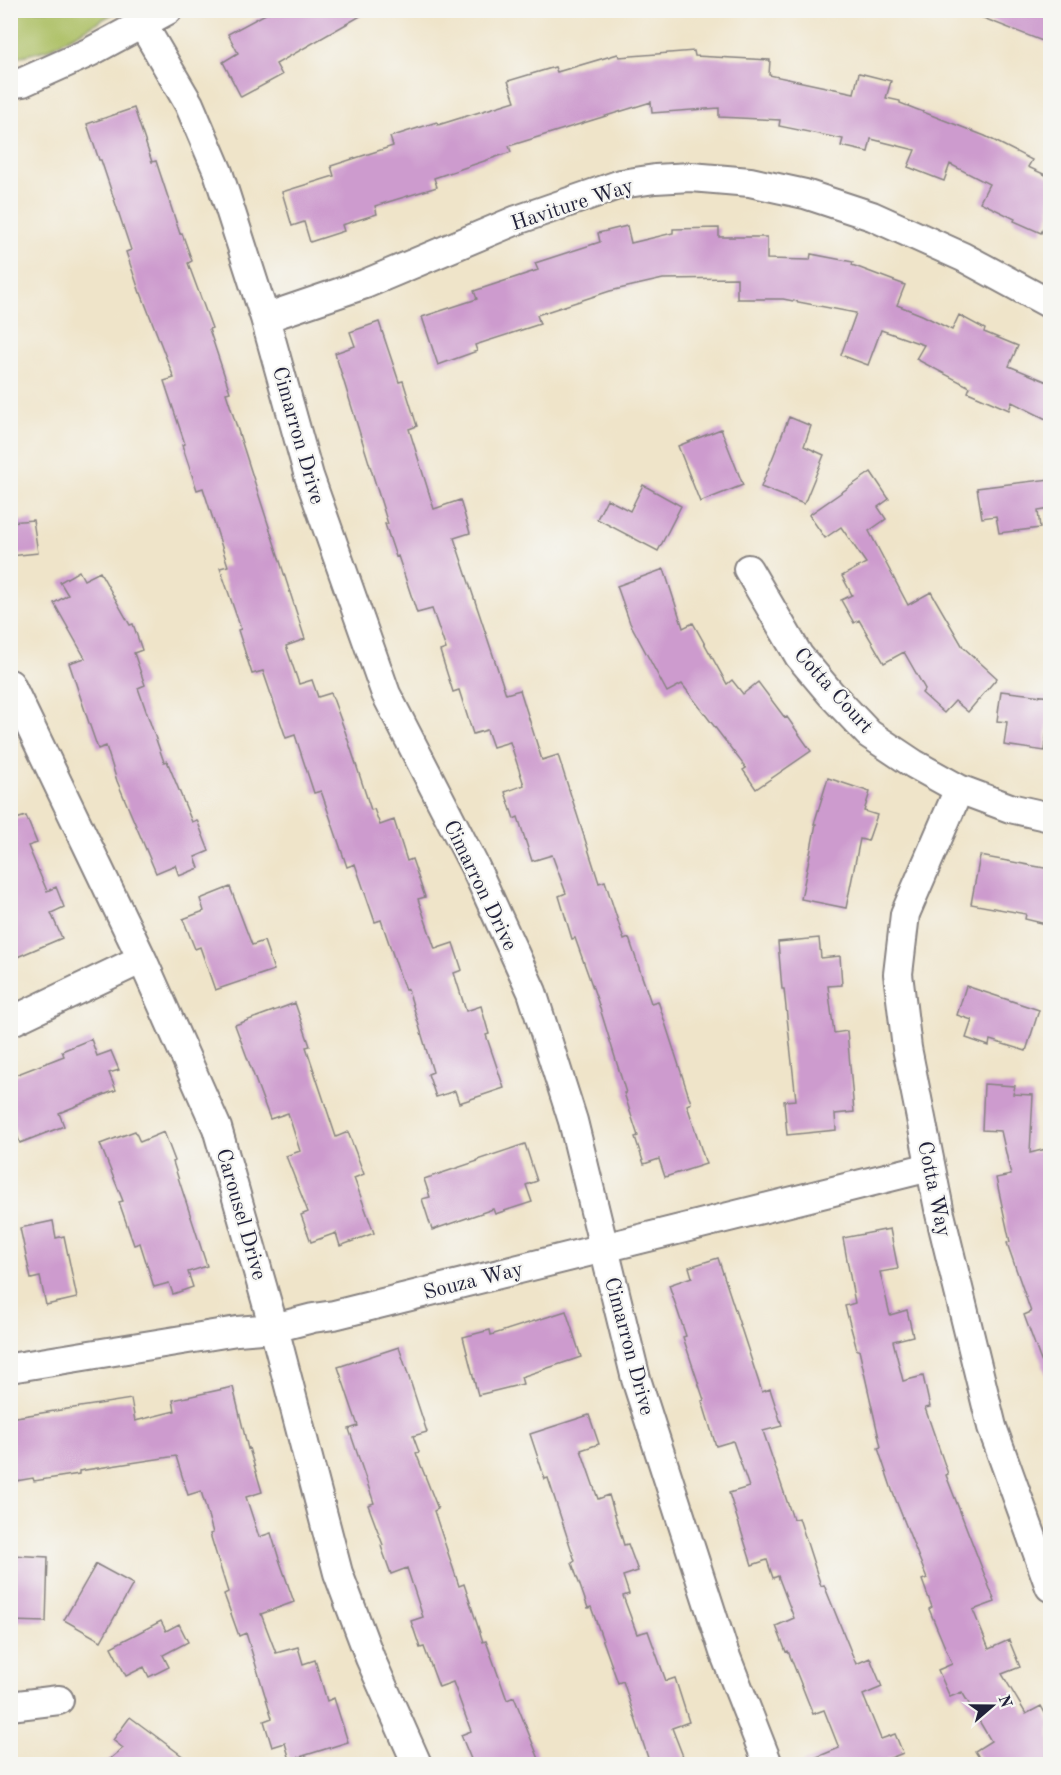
<svg xmlns="http://www.w3.org/2000/svg" width="1061" height="1775" viewBox="0 0 1061 1775" font-family="'Old Standard TT',serif">
	<rect width="100%" height="100%" fill="#f6f6f2"/>
	<filter id="ink" filterUnits="userSpaceOnUse"><feTurbulence type="fractalNoise" baseFrequency=".0167" numOctaves="2"/><feDisplacementMap in="SourceGraphic" scale="12" xChannelSelector="R" yChannelSelector="G"/><feConvolveMatrix kernelMatrix="1 2 1 2 8 2 1 2 1" color-interpolation-filters="sRGB"/></filter>
	<filter id="wash" filterUnits="userSpaceOnUse"><feTurbulence type="fractalNoise" baseFrequency=".008" numOctaves="4" result="noise"/><feDisplacementMap in="SourceGraphic" scale="24" xChannelSelector="R" yChannelSelector="G"/><feGaussianBlur stdDeviation="1.35" result="paint"/><feColorMatrix in="noise" values="0 0 0 0 0 0 0 0 0 0 0 0 0 0 0 0 0 1.4 0 .05"/><feComposite in="paint" operator="in"/></filter>
	<g filter="url(#wash)">
		<rect width="100%" height="100%" fill="#efe4c9"/>
		<!-- green -->
		<path fill="#acbf63" stroke="#67704f" stroke-width="1.5" d="M 11,10 L 118,10 L 118,11 L 49,49 L 11,59 Z"/>
		<g id="blocks">
			<!-- building -->
			<path fill="#cd9bce" d="M 273,10 L 371,10 L 276,64 L 282,75 L 241,97 L 223,62 L 238,53 L 228,34 Z
				M 969,10 L 1050,10 L 1050,44 L 968,12 Z
				M 694,51 L 695,56 L 770,60 L 769,75 L 854,93 L 859,73 L 891,81 L 886,98 L 900,101 L 900,103 L 985,136 L 1032,160 L 1028,167 L 1050,177 L 1050,214 L 1041,233 L 1014,221 L 1015,219 L 980,202 L 989,184 L 950,164 L 944,181 L 908,167 L 915,150 L 871,139 L 868,152 L 841,146 L 843,139 L 779,126 L 780,120 L 719,117 L 719,108 L 652,113 L 651,102 L 509,146 L 511,152 L 434,178 L 437,187 L 375,206 L 377,214 L 342,225 L 344,231 L 310,242 L 304,222 L 292,226 L 282,192 L 334,176 L 331,166 L 393,146 L 390,137 L 437,122 L 438,125 L 515,101 L 508,81 L 555,67 L 557,72 L 618,54 L 619,57 Z
				M 134,108 L 152,162 L 156,161 L 180,234 L 182,233 L 192,261 L 188,263 L 212,328 L 209,329 L 230,392 L 226,393 L 305,639 L 286,646 L 299,684 L 312,680 L 318,697 L 331,693 L 346,734 L 371,810 L 374,809 L 380,825 L 394,820 L 407,861 L 412,859 L 425,897 L 418,899 L 435,949 L 453,943 L 462,970 L 454,973 L 466,1011 L 481,1006 L 489,1034 L 486,1035 L 504,1088 L 459,1103 L 455,1091 L 436,1097 L 428,1074 L 433,1072 L 408,989 L 405,990 L 381,920 L 375,922 L 355,864 L 347,867 L 321,791 L 314,793 L 295,735 L 286,738 L 263,671 L 252,674 L 238,630 L 241,629 L 220,568 L 228,566 L 203,488 L 197,490 L 182,445 L 185,444 L 164,381 L 174,378 L 141,293 L 140,293 L 126,252 L 131,250 L 101,160 L 99,160 L 87,124 Z
				M 627,226 L 631,243 L 673,233 L 673,229 L 719,228 L 719,237 L 767,237 L 767,259 L 810,260 L 811,254 L 853,262 L 852,265 L 905,285 L 897,305 L 922,315 L 952,330 L 959,315 L 985,329 L 984,332 L 1018,346 L 1009,366 L 1050,383 L 1050,421 L 1012,402 L 1009,410 L 968,392 L 970,387 L 916,359 L 924,345 L 881,330 L 868,365 L 841,355 L 856,313 L 783,299 L 737,299 L 737,278 L 663,279 L 610,291 L 537,315 L 540,324 L 475,345 L 477,351 L 438,365 L 422,317 L 477,299 L 474,291 L 538,270 L 535,263 L 600,242 L 598,233 Z
				M 379,322 L 399,382 L 403,381 L 417,426 L 409,429 L 434,509 L 460,500 L 470,533 L 454,538 L 506,694 L 520,690 L 542,760 L 558,755 L 599,883 L 605,881 L 624,940 L 629,938 L 651,1003 L 658,1001 L 691,1103 L 687,1105 L 706,1164 L 665,1177 L 659,1159 L 644,1164 L 635,1137 L 638,1136 L 624,1093 L 626,1093 L 598,1002 L 575,938 L 572,939 L 559,896 L 566,893 L 552,855 L 532,861 L 518,817 L 514,819 L 505,792 L 524,785 L 510,742 L 493,747 L 487,730 L 473,734 L 459,690 L 453,692 L 440,651 L 446,649 L 432,609 L 417,613 L 398,556 L 396,557 L 385,524 L 388,524 L 335,353 L 355,346 L 350,332 Z
				M 789,417 L 811,426 L 804,446 L 824,455 L 804,504 L 761,487 Z
				M 721,429 L 743,485 L 700,502 L 678,446 Z
				M 871,472 L 889,499 L 878,507 L 886,519 L 869,531 L 908,605 L 931,592 L 963,647 L 997,678 L 968,712 L 955,701 L 944,713 L 922,693 L 925,689 L 904,652 L 884,663 L 859,620 L 854,623 L 841,600 L 852,595 L 842,576 L 866,563 L 841,527 L 825,538 L 809,515 Z
				M 1050,479 L 1050,509 L 1038,511 L 1040,528 L 999,533 L 996,516 L 982,518 L 977,488 Z
				M 643,485 L 681,506 L 658,551 L 597,519 L 607,499 L 630,511 Z
				M 33,520 L 38,553 L 10,556 L 10,522 Z
				M 664,569 L 683,628 L 693,623 L 727,684 L 732,680 L 743,694 L 758,682 L 785,718 L 787,717 L 811,751 L 756,789 L 743,770 L 746,768 L 682,684 L 667,692 L 630,623 L 617,586 Z
				M 79,571 L 84,580 L 100,572 L 130,625 L 133,624 L 142,650 L 134,653 L 145,685 L 138,688 L 164,762 L 167,761 L 192,822 L 197,820 L 209,851 L 195,857 L 199,868 L 179,876 L 175,865 L 156,873 L 117,781 L 106,746 L 98,749 L 88,720 L 69,663 L 85,658 L 54,603 L 68,595 L 60,582 Z
				M 1001,691 L 1050,697 L 1045,751 L 1004,745 L 1007,722 L 997,721 Z
				M 828,778 L 870,792 L 864,811 L 877,815 L 868,841 L 860,839 L 846,908 L 801,899 L 816,824 L 814,824 Z
				M 10,806 L 16,819 L 26,816 L 37,843 L 28,846 L 47,891 L 56,887 L 64,907 L 51,913 L 62,938 L 10,960 Z
				M 980,856 L 1050,869 L 1050,925 L 1025,919 L 1026,914 L 971,904 Z
				M 230,887 L 252,945 L 264,941 L 274,970 L 215,990 L 200,947 L 195,949 L 183,919 L 204,911 L 200,899 Z
				M 819,938 L 821,958 L 840,956 L 842,985 L 828,986 L 834,1033 L 847,1031 L 854,1112 L 835,1114 L 836,1130 L 787,1135 L 784,1101 L 796,1100 L 784,989 L 782,989 L 778,942 Z
				M 966,986 L 1039,1010 L 1026,1051 L 990,1040 L 989,1046 L 966,1038 L 972,1020 L 957,1015 Z
				M 295,1003 L 310,1046 L 306,1047 L 336,1137 L 348,1132 L 364,1174 L 354,1178 L 374,1233 L 340,1246 L 336,1233 L 311,1242 L 301,1215 L 308,1212 L 286,1156 L 300,1151 L 288,1113 L 270,1119 L 235,1025 Z
				M 91,1039 L 97,1056 L 111,1051 L 119,1070 L 109,1073 L 116,1090 L 59,1113 L 64,1126 L 20,1143 L 10,1117 L 10,1077 L 64,1056 L 62,1051 Z
				M 984,1084 L 1015,1086 L 1013,1094 L 1033,1095 L 1030,1153 L 1050,1148 L 1050,1380 L 1048,1380 L 1024,1315 L 1031,1312 L 1007,1243 L 1010,1242 L 996,1178 L 1011,1175 L 1001,1131 L 982,1130 Z
				M 135,1131 L 140,1142 L 164,1132 L 175,1161 L 173,1162 L 207,1266 L 188,1272 L 193,1287 L 173,1294 L 169,1283 L 154,1287 L 140,1243 L 134,1245 L 119,1202 L 123,1201 L 100,1144 Z
				M 525,1144 L 537,1181 L 526,1185 L 532,1202 L 495,1214 L 493,1209 L 432,1230 L 422,1199 L 430,1197 L 424,1179 L 478,1161 L 477,1160 Z
				M 53,1221 L 56,1238 L 64,1236 L 77,1298 L 46,1305 L 40,1277 L 31,1279 L 20,1228 Z
				M 890,1229 L 898,1269 L 880,1272 L 890,1315 L 907,1310 L 913,1336 L 893,1341 L 903,1381 L 923,1376 L 930,1407 L 925,1408 L 948,1474 L 946,1475 L 995,1602 L 973,1610 L 989,1649 L 1009,1640 L 1020,1667 L 1002,1674 L 1026,1714 L 1041,1706 L 1050,1722 L 1050,1764 L 983,1764 L 975,1751 L 991,1741 L 962,1692 L 950,1697 L 938,1670 L 952,1664 L 929,1609 L 932,1607 L 922,1580 L 927,1578 L 893,1493 L 878,1448 L 881,1447 L 859,1350 L 857,1350 L 845,1306 L 855,1303 L 843,1238 Z
				M 718,1258 L 762,1392 L 770,1389 L 782,1426 L 763,1431 L 793,1519 L 799,1518 L 821,1586 L 824,1585 L 856,1664 L 870,1658 L 882,1687 L 863,1695 L 881,1739 L 895,1734 L 903,1753 L 876,1764 L 800,1764 L 839,1748 L 824,1710 L 813,1714 L 788,1651 L 786,1652 L 776,1626 L 794,1618 L 778,1576 L 773,1578 L 767,1560 L 752,1565 L 729,1493 L 749,1487 L 733,1441 L 716,1446 L 702,1401 L 704,1400 L 683,1337 L 686,1336 L 669,1285 L 692,1277 L 689,1267 Z
				M 566,1311 L 581,1357 L 521,1377 L 523,1384 L 478,1395 L 463,1337 L 490,1330 L 491,1335 Z
				M 399,1347 L 427,1432 L 413,1436 L 419,1452 L 416,1453 L 438,1509 L 434,1511 L 459,1586 L 464,1584 L 483,1642 L 486,1641 L 507,1700 L 514,1697 L 541,1764 L 473,1764 L 461,1735 L 471,1731 L 453,1682 L 439,1687 L 424,1647 L 420,1648 L 411,1621 L 423,1617 L 407,1568 L 391,1574 L 381,1546 L 383,1545 L 368,1505 L 374,1503 L 349,1429 L 358,1426 L 338,1367 Z
				M 233,1387 L 248,1449 L 249,1448 L 262,1492 L 246,1497 L 259,1537 L 271,1533 L 279,1559 L 294,1602 L 261,1614 L 276,1653 L 298,1647 L 303,1664 L 315,1660 L 327,1701 L 334,1698 L 348,1742 L 290,1760 L 285,1743 L 272,1747 L 264,1721 L 272,1718 L 246,1633 L 239,1636 L 224,1594 L 228,1592 L 210,1534 L 213,1533 L 201,1491 L 188,1495 L 176,1456 L 79,1471 L 79,1474 L 34,1481 L 33,1478 L 10,1482 L 10,1418 L 131,1399 L 135,1421 L 175,1411 L 173,1400 Z
				M 589,1415 L 599,1444 L 581,1450 L 598,1499 L 609,1495 L 624,1545 L 628,1544 L 638,1571 L 623,1576 L 629,1594 L 623,1596 L 637,1634 L 648,1631 L 666,1681 L 675,1678 L 689,1722 L 672,1728 L 686,1764 L 650,1764 L 623,1681 L 618,1683 L 591,1607 L 588,1608 L 572,1563 L 575,1561 L 548,1478 L 545,1479 L 530,1434 Z
				M 10,1555 L 48,1557 L 46,1622 L 10,1621 Z
				M 96,1564 L 133,1584 L 101,1641 L 64,1620 Z
				M 161,1621 L 166,1631 L 179,1624 L 188,1642 L 163,1655 L 169,1667 L 149,1677 L 144,1667 L 126,1676 L 111,1647 Z
				M 130,1717 L 157,1737 L 193,1764 L 104,1764 L 123,1748 L 113,1740 Z"/>
		</g>
	</g>
	<g filter="url(#ink)">
		<use href="#blocks" fill-opacity="0" stroke="#888382" stroke-width="1.5"/>
		<g fill="none" stroke-linecap="round" stroke-linejoin="round">
			<!-- minor casing -->
			<g stroke="#888382" stroke-width="32">
				<path id="minor" d="M 143,25 L 189,104 L 218,172 L 265,318 L 309,476 L 386,694 L 475,867 L 532,992 L 573,1121 L 636,1379 L 724,1652 L 768,1764
					M 10,84 L 23,82 L 90,52 L 168,10
					M 265,318 L 365,284 L 517,220 L 621,184 L 655,179 L 691,177 L 750,182 L 805,194 L 872,216 L 963,257 L 1050,304
					M 748,569 L 799,656 L 831,694 L 869,734 L 914,764 L 959,789 L 1010,808 L 1050,817
					M 10,684 L 142,959 L 217,1128 L 274,1328 L 338,1573 L 370,1658 L 417,1764
					M 959,789 L 905,914 L 898,974 L 907,1048 L 940,1214 L 992,1427 L 1050,1587
					M 10,1022 L 142,959
					M 10,1368 L 237,1331 L 274,1328 L 313,1318 L 334,1315 L 930,1167
					M 10,1706 L 59,1700"/>
			</g>
			<!-- minor -->
			<use href="#minor" stroke="#fff" stroke-width="28"/>
		</g>
	</g>
	<g text-anchor="middle" stroke-width="4.5" stroke-linejoin="round" paint-order="stroke">
		<!-- street labels -->
		<g font-size="21" fill="#22223b" stroke="#f6f6f2">
			<text transform="translate(572 204) rotate(-18)" y="7">Haviture Way</text>
			<text transform="translate(299 435) rotate(74)" y="7">Cimarron Drive</text>
			<text transform="translate(834 690) rotate(48)" y="7">Cotta Court</text>
			<text transform="translate(481 885) rotate(64)" y="7">Cimarron Drive</text>
			<text transform="translate(935 1189) rotate(78)" y="7">Cotta Way</text>
			<text transform="translate(242 1214) rotate(74)" y="7">Carousel Drive</text>
			<text transform="translate(473 1280) rotate(-14)" y="7">Souza Way</text>
			<text transform="translate(630 1346) rotate(75)" y="7">Cimarron Drive</text>
		</g>
	</g>
	<!-- margin -->
	<rect width="1061" height="1775" fill="none" stroke="#f6f6f2" stroke-width="36"/>
	<!-- north arrow -->
	<g transform="translate(992 1706) rotate(70)" stroke="#f6f6f2" stroke-width="4.5" paint-order="stroke">
	<path d="M0-4.5L10 22L0 15L-10 22Z" fill="#22223b"/>
	<text y="-9" font-size="16" font-weight="bold" text-anchor="middle" fill="#22223b">N</text>
	</g>
</svg>
